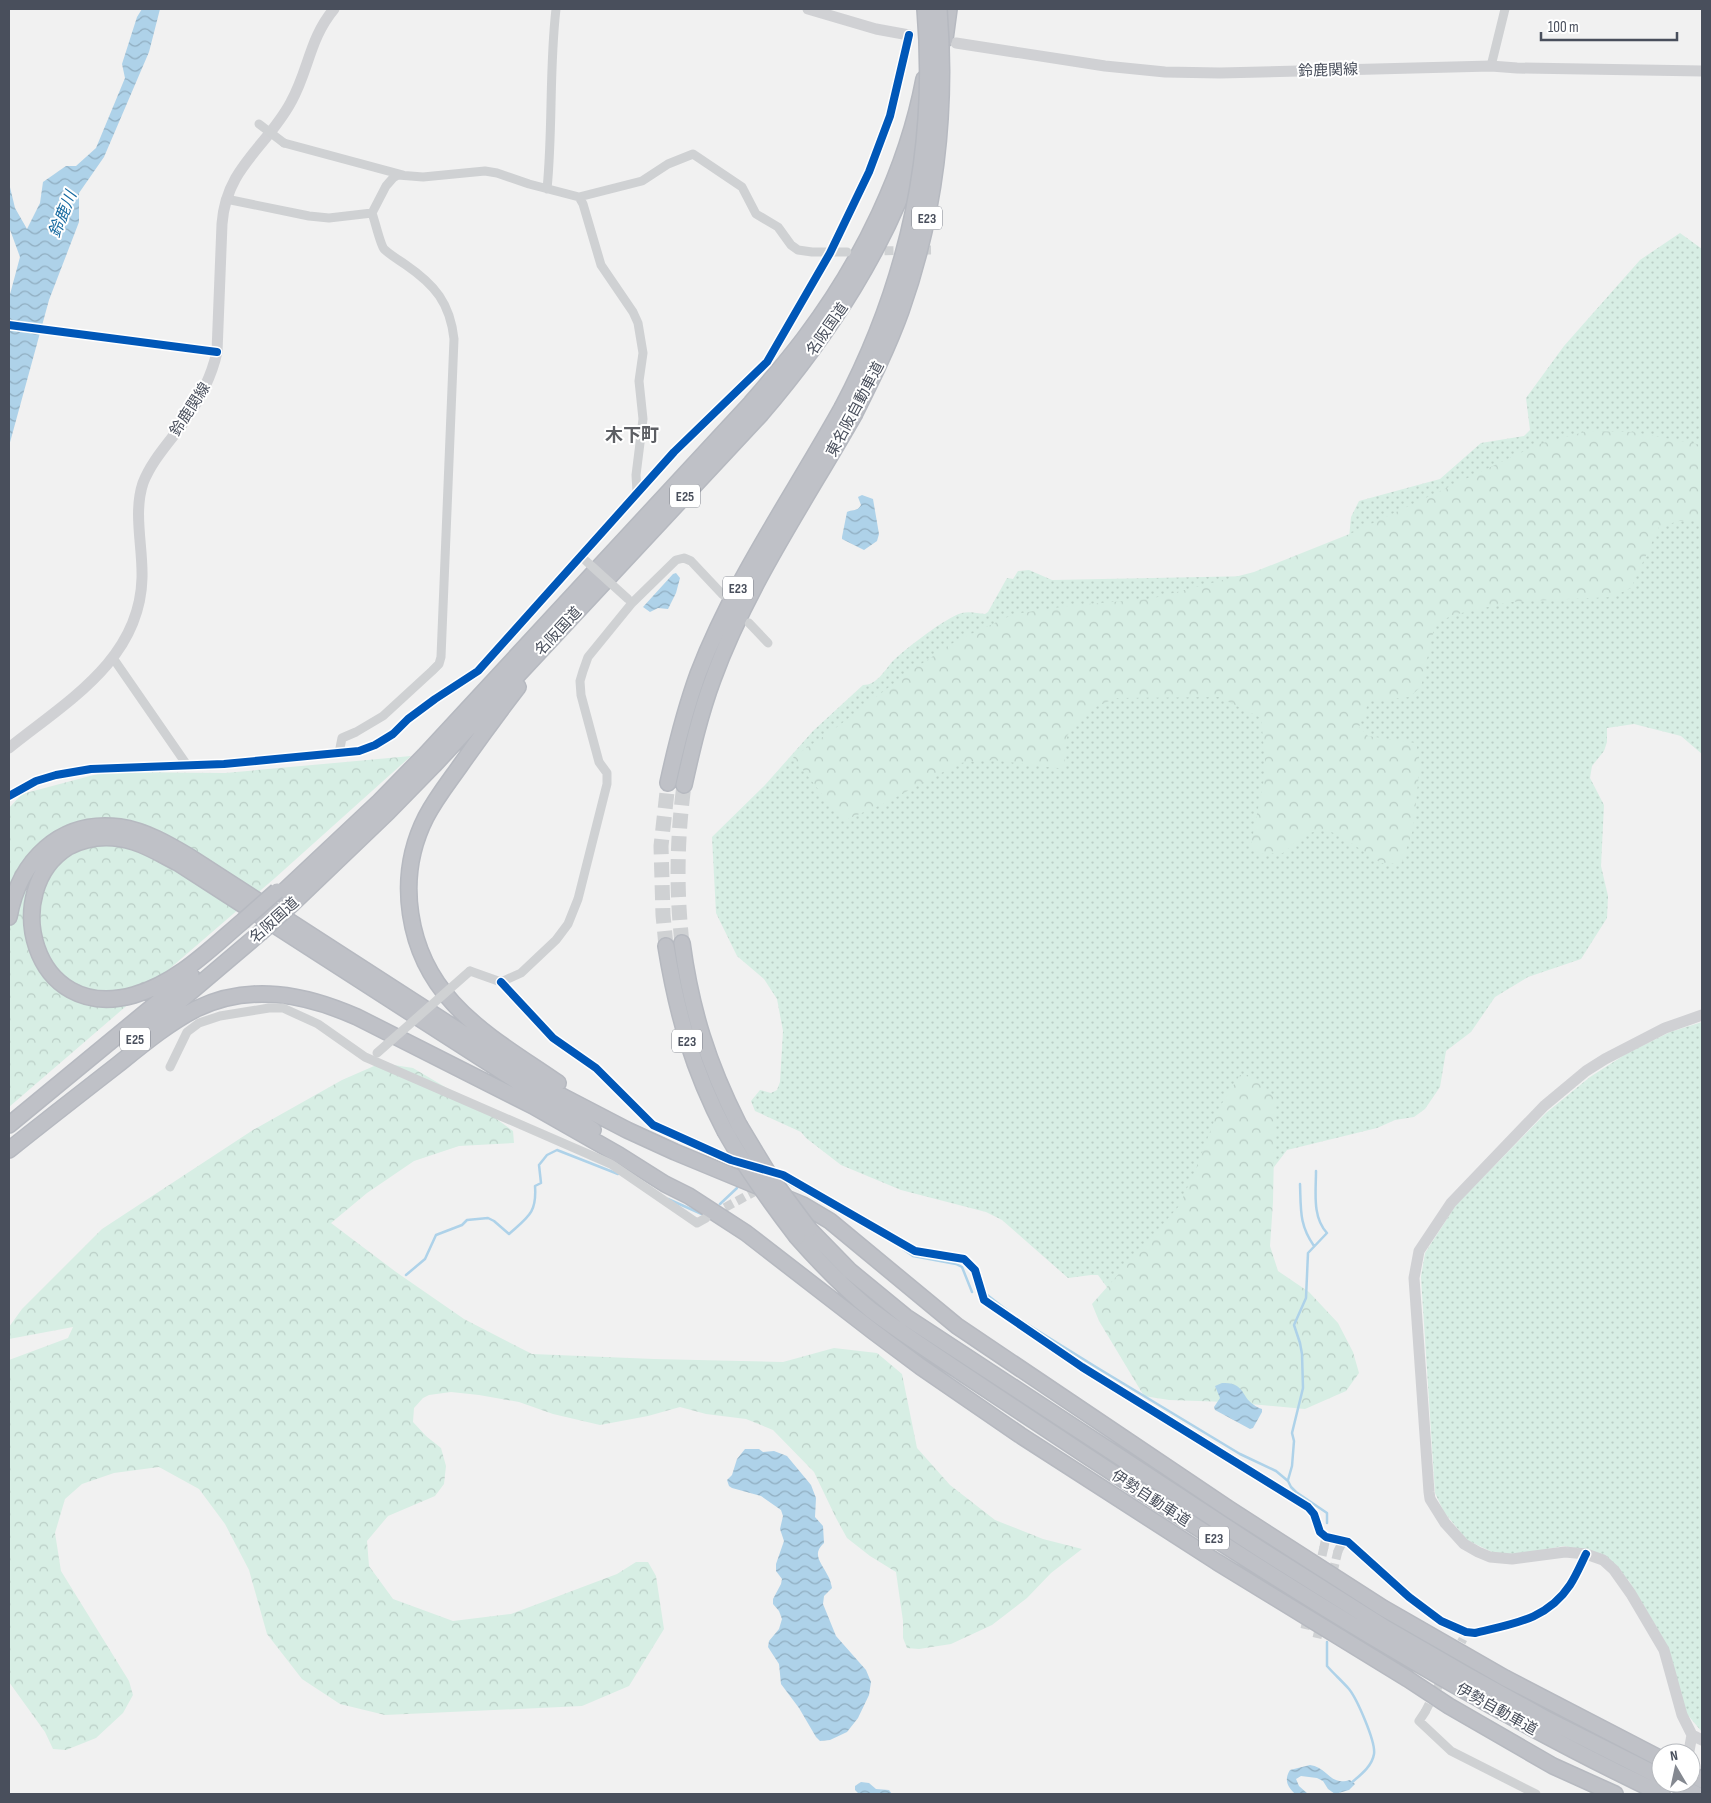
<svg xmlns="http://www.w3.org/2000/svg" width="1711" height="1803" viewBox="0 0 1711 1803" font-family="'Sofia Sans Condensed','Noto Sans JP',sans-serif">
	<defs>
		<pattern id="grass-dots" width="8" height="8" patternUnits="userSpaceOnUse" patternTransform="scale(1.25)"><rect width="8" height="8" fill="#d7eee4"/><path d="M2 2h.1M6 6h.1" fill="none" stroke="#bacec6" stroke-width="1.8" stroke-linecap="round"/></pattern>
		<pattern id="forest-crowns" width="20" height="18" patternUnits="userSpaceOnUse" patternTransform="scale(1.25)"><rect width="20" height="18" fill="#d7eee4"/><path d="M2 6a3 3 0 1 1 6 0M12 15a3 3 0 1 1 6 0" fill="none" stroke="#bacec6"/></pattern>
		<pattern id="water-waves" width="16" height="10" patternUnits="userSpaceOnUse" patternTransform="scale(1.25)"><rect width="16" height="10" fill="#aed2e9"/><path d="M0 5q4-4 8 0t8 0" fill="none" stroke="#90adc0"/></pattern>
	</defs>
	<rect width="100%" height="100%" fill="#f1f1f1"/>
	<!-- grass -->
	<path fill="url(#grass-dots)" d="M 1680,233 L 1702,249 L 1702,754 L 1681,736 L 1634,724 L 1607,728 L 1607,742 L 1604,751 L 1592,766 L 1590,778 L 1604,805 L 1601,866 L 1608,896 L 1607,918 L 1581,959 L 1528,977 L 1495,997 L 1471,1032 L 1446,1051 L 1440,1087 L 1425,1109 L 1414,1117 L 1395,1120 L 1377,1128 L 1287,1150 L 1264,1180 L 1117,1301 L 1098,1275 L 1091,1275 L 1068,1278 L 1002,1220 L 986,1212 L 901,1190 L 841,1165 L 806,1138 L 801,1132 L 755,1111 L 751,1101 L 760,1090 L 771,1093 L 777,1090 L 780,1082 L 783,1031 L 777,999 L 764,979 L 737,956 L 716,913 L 712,837 L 765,785 L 813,731 L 863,685 C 877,685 884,671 892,662 C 904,650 946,617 962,613 C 969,611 977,613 985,614 L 988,612 L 1007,578 L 1013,579 L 1018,571 L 1029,570 L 1052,580 L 1254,576 L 1349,538 L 1351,517 L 1359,501 L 1440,479 L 1481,443 L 1524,436 L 1530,430 L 1526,398 L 1564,346 L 1640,260 Z
		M 1702,1022 L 1702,1732 L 1686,1713 L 1663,1638 L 1629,1581 L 1605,1556 L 1592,1551 L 1564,1546 L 1515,1555 L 1492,1552 L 1467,1540 L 1444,1512 L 1435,1493 L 1421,1277 L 1425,1253 L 1456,1205 L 1546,1113 L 1590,1077 L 1626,1054 L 1670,1032 Z"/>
	<!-- forest -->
	<path fill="url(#forest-crowns)" d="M 1588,431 L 1633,432 L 1702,445 L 1702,521 L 1679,521 L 1659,527 L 1631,588 L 1612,597 L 1510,602 L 1453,615 L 1435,624 L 1421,687 L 1409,697 L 1369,701 L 1359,727 L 1368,736 L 1416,743 L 1420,764 L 1413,830 L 1401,864 L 1381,863 L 1339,835 L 1323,829 L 1304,835 L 1283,853 L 1258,854 L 1251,844 L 1266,769 L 1261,718 L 1219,697 L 1116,698 L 1086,711 L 1067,736 L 1064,769 L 993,760 L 960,763 L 885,803 L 843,821 L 793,757 L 833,730 L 906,674 L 956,641 L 1014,614 L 1075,605 L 1150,599 L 1254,572 L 1352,533 L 1539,444 Z
		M 411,756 L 275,878 L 9,1107 L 9,808 L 22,794 L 105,772 L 225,773 Z
		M 381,1063 L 413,1068 L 484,1110 L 513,1131 L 514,1143 L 459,1146 L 414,1161 L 367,1193 L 331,1223 L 396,1272 L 464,1319 L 532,1354 L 654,1359 L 783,1362 L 834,1348 L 877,1353 L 902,1374 L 917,1448 L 950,1485 L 995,1520 L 1043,1539 L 1082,1549 L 1051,1573 L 1027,1598 L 992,1625 L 951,1644 L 919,1649 L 907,1648 L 903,1638 L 903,1621 L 896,1572 L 870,1556 L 847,1538 L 836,1518 L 814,1472 L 773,1430 L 746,1419 L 706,1414 L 680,1407 L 648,1416 L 600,1425 L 553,1414 L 519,1402 L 479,1395 L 451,1392 L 429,1395 L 423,1398 L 414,1408 L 413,1422 L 426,1436 L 441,1448 L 446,1466 L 444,1484 L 435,1496 L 388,1516 L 367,1541 L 369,1566 L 393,1599 L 453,1621 L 511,1614 L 617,1574 L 636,1562 L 648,1562 L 656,1576 L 664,1629 L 629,1686 L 582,1706 L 385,1715 L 340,1704 L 302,1679 L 267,1634 L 249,1570 L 225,1524 L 199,1489 L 159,1467 L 114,1473 L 82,1484 L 65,1499 L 55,1533 L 61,1571 L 129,1681 L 133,1695 L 123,1713 L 96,1738 L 66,1750 L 53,1749 L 45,1732 L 9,1682 L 9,1360 L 68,1338 L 73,1327 L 9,1339 L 9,1327 L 22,1309 L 102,1229 L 253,1130 L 342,1080 Z
		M 1240,1075 L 1252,1075 L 1275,1099 L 1273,1202 L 1270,1246 L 1278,1271 L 1309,1292 L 1338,1323 L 1353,1352 L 1359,1373 L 1346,1391 L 1305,1409 L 1228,1402 L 1169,1400 L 1144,1396 L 1099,1321 L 1092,1304 L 1179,1206 L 1197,1166 L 1219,1108 Z"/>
	<!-- water -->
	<path fill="url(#water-waves)" d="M 142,9 L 160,9 L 149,52 L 104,157 L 79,193 L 79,222 L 49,300 L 9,446 L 9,298 L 20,257 L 9,227 L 9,183 L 15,208 L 27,229 L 40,203 L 43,182 L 66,166 L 76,166 L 96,148 L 125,78 L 122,64 L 137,17 Z
		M 862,495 L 873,499 L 879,534 L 877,541 L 864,550 L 842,539 L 842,537 L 847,512 C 853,509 857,512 861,505 L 858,497 Z
		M 676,573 L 680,578 L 676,593 L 668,609 L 658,608 L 650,612 L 643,607 L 673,574 Z
		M 1222,1383 C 1226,1383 1231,1383 1235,1385 C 1246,1390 1243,1402 1262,1409 L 1262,1412 L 1253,1428 L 1250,1429 L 1215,1410 L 1214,1407 L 1220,1398 L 1215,1386 Z
		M 745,1449 L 759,1449 L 763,1452 L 774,1451 L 787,1456 L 811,1485 L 816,1498 L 815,1517 L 823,1526 L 824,1543 C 811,1555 822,1563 828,1576 C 830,1579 831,1584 832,1588 L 824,1596 L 823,1604 L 836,1636 L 866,1670 L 871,1682 L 869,1695 L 858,1718 L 847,1732 L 830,1740 L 820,1741 L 816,1737 L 799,1708 L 781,1684 L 779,1664 L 768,1647 L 769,1641 L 779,1629 L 782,1619 L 779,1611 L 773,1604 L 773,1599 L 781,1584 L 782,1579 L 776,1571 L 776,1564 L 784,1541 L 780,1529 L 783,1516 L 781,1510 L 761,1496 L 732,1488 L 729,1486 L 727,1480 L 732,1475 L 737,1459 Z
		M 1310,1765 C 1329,1768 1329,1786 1350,1780 L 1355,1784 L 1349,1790 L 1335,1794 L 1328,1789 L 1323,1781 L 1317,1778 L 1301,1776 L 1296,1779 L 1299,1786 L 1308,1794 L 1295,1794 C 1287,1786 1284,1780 1290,1770 Z
		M 861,1782 L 869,1783 L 876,1789 L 889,1790 L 892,1794 L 859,1794 L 855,1790 L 855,1786 Z"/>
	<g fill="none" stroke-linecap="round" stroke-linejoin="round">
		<!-- stream -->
		<path stroke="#aed2e9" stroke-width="2.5" d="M 780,1179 L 810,1195
			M 1300,1184 C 1301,1209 1299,1225 1314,1246
			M 668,1199 L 704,1215
			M 720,1204 L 737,1188
			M 903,1249 L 913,1256 L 956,1264 L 962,1267 L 972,1292
			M 406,1275 L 425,1259 L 436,1235 L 462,1225 L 467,1220 L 488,1218 L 494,1221 L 509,1234 C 528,1217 537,1213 535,1186 L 541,1183 L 539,1165 L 547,1155 L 557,1150 L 618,1174
			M 986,1294 L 1009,1312
			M 1022,1321 L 1096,1367 L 1240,1454 L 1276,1471 L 1288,1481 L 1291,1487 L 1296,1492 L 1327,1513 L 1327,1523
			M 1288,1480 L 1292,1466 L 1294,1441 L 1292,1433 L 1303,1388 L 1302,1354 L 1300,1343 L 1294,1325 L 1306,1298 L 1308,1253 L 1327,1233 C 1312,1217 1316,1192 1316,1171
			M 1327,1642 L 1327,1666 C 1334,1674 1342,1681 1349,1689 C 1357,1699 1376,1742 1374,1754 C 1372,1767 1359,1776 1350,1784"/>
		<!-- street-tunnel -->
		<path stroke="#cfd1d3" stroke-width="9" stroke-dasharray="9 4.5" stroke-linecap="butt" d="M 871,251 L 931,250
			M 713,1214 L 763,1187
			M 1319,1569 L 1324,1547
			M 1305,1629 L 1312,1596
			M 1317,1638 L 1338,1551
			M 1455,1654 L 1463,1639
			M 1425,1712 L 1444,1675"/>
		<!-- highway-tunnel -->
		<path stroke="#cfd1d3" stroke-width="15" stroke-dasharray="15 8" stroke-linecap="butt" d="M 682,943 C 676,889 677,838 684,785
			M 666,946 L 663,915 L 661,846 L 668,783"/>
		<!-- highway casing -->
		<g stroke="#b6b9c0" stroke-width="18">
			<path id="highway" d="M 945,39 L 949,9
				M 518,687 C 498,713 479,739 460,766 C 448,783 436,798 426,817 C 395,878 407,953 453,1003 C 482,1035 522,1058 558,1083
				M 668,783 C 676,746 685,710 698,674 C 734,580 793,496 842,408
				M 684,785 C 692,749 700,714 713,679 C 747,586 805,501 854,415
				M 281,894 L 379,802 L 424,756 L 751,403 C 770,381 789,359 806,336 C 861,263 907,170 924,79
				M 293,903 L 388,812 L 434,765 L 761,414 C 830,333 887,246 920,145
				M 9,917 C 19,861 60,819 120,827 C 146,831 168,844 190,857 L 552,1091 L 627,1130 L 675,1152 L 803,1205 L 830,1221 L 957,1326 L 1229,1509 L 1383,1608 L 1505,1678 L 1661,1759
				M 243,921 C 210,949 177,983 134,995 C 31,1024 0,889 68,847 C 89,836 112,835 134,842 C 150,847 164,856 178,863 L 593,1130
				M 682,943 C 691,1010 708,1064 739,1125
				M 666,946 C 677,1014 693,1070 725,1131
				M 141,1034 L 260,933
				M 9,1125 L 191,975
				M 9,1150 C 44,1122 80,1094 116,1066 C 141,1046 167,1024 196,1009 C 250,983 305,994 357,1017 L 533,1106 L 619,1155 L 665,1184 L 689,1196 L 746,1233 L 874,1332 L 921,1367 L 1020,1435 L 1217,1562 L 1408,1679 L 1449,1706 L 1553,1766 L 1615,1794
				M 809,1229 L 850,1271 L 906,1317 L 1260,1549 L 1387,1629 L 1465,1674 L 1548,1720 L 1661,1777
				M 797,1237 C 820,1263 844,1288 871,1310 C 901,1333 934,1354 965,1375 C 1007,1403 1048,1430 1090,1458 C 1275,1579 1462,1699 1662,1794
				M 1691,1774 L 1702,1780
				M 1673,1783 L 1696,1794"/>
		</g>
		<!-- street -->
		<path stroke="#cfd1d3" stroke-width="9" d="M 1491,66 L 1505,9
			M 284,143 L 403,175
			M 547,189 C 553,129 549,69 556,9
			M 579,197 L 583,204 L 601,265 L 633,312 L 638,323 L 643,353 L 639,381 L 643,419 L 636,475 L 637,492
			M 226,199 L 309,216 L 329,218 L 372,213
			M 9,325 L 217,352
			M 749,623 L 768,643
			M 113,658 L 187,765
			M 339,753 L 342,738 L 356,732 L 383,716 L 432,671 L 439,664 L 441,657 L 454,339 C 450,303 435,285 406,265 C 399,260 390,255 384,249 C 380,244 375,221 372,213 L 386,186 L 393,178 L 398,175 L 423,177 L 485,171 L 497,173 L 529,184 L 579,197 L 642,181 L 668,164 L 693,154 L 742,187 L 756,214 L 778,227 L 791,245 L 798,250 L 812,252 L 847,252
			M 9,796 L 36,781 L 56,775 L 91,769 L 224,764 L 359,751 L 375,745 L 393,734 L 408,719 L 435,699 L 478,671 L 674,452 L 767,362 L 830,253 L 869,172 L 890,116 L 909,35
			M 470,971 L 501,982 L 521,973 L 556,940 L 568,924 L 578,899 L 607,784 L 607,773 L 599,762 L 581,695 L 580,681 L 583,671 L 588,657 L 632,603 L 676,560 L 684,558 L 691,561 L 723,595
			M 501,982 L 553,1038 L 596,1068 L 653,1125 L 731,1160 L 743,1164
			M 170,1067 L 187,1032 L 199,1023 L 220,1016 L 269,1008 L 283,1008 L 318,1024 L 365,1057 L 611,1164 L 697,1223 L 706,1218
			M 766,1170 L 783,1175 L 915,1251 L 964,1259 L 975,1270 L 984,1300 L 1082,1367 L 1308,1507 L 1314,1514 L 1320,1532 L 1326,1537 L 1348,1542 L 1409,1597 L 1441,1621 L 1466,1632 L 1475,1633 C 1512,1624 1547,1620 1570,1585 C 1576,1576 1581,1564 1586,1554
			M 1324,1547 L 1326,1537
			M 1338,1551 L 1343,1541
			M 1425,1712 L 1419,1721 L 1451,1751 L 1536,1794"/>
		<!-- secondary -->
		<path stroke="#d0d1d4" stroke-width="11" d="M 808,9 L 876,29 L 909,35
			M 956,43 L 1105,66 L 1165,72 L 1220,73 L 1491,66 L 1517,68 L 1702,71
			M 9,748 C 66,702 140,660 142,578 C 143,547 133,513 143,483 C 152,460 169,443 183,423 C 199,401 211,379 217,352 L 222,224 C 226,167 267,147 291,102 C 309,70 309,39 334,9
			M 1702,1015 L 1665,1028 L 1605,1059 L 1586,1071 L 1544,1106 L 1451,1203 L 1419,1251 L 1414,1278 L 1429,1492 L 1430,1499 L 1445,1523 L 1464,1544 L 1478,1552 L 1490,1557 L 1512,1559 L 1565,1552 L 1586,1554 L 1603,1560 L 1614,1570 L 1631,1594 L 1664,1650 L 1682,1715 L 1692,1735 L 1702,1740
			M 1689,1751 L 1692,1735"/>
		<!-- highway -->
		<use href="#highway" stroke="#bfc1c7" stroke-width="15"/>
		<!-- highway-bridge casing -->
		<g stroke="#b6b9c0" stroke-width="18" stroke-linecap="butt">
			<path id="highway-bridge" d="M 842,408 C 908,283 937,150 925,9
				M 854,415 C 871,381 888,347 901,311 C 935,215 947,111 939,9
				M 243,921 L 277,891
				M 260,933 L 293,903
				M 739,1125 L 771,1178 L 809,1229
				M 725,1131 C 746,1169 771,1203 797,1237"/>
		</g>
		<!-- street-bridge -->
		<path stroke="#cfd1d3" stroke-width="9" d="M 259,124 L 284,143
			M 586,561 L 628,599
			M 377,1053 L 470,971"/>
		<!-- highway-bridge -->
		<use href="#highway-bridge" stroke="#bfc1c7" stroke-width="15"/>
		<!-- cycleway casing -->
		<g stroke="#fff" stroke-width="11">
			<path id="cycleway" d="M 9,325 L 217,352
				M 9,796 L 36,781 L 56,775 L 91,769 L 224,764 L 359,751 L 375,745 L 393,734 L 408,719 L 435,699 L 478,671 L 674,452 L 767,362 L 830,253 L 869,172 L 890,116 L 909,35
				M 501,982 L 553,1038 L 596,1068 L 653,1125 L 731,1160 L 783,1175 L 915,1251 L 964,1259 L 975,1270 L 984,1300 L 1082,1367 L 1308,1507 L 1314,1514 L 1320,1532 L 1326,1537 L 1348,1542 L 1409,1597 L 1441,1621 L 1466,1632 L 1475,1633 C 1512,1624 1547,1620 1570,1585 C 1576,1576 1581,1564 1586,1554"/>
		</g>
		<!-- cycleway -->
		<use href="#cycleway" stroke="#0057b8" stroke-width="8"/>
	</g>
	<g text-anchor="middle" stroke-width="4" stroke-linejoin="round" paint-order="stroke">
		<!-- shield labels -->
		<g fill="#fff" stroke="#80848d" stroke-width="1">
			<rect x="912" y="206.5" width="30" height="23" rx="4"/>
			<rect x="670" y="484.5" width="30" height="23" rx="4"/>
			<rect x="723" y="576.5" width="30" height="23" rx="4"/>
			<rect x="120" y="1027.5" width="30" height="23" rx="4"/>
			<rect x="672" y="1029.5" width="30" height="23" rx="4"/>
			<rect x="1199" y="1526.5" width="30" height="23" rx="4"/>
		</g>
		<g font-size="14" font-weight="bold" fill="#494f5c">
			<text x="927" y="223">E23</text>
			<text x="685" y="501">E25</text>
			<text x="738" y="593">E23</text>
			<text x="135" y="1044">E25</text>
			<text x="687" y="1046">E23</text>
			<text x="1214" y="1543">E23</text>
		</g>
		<!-- street labels -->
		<g font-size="15" fill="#494f5c" stroke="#fff">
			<text transform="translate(1328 70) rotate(-2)" y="5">鈴鹿関線</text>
			<text transform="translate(827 329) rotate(-55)" y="5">名阪国道</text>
			<text transform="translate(190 409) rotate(-57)" y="5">鈴鹿関線</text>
			<text transform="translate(855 409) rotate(-62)" y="5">東名阪自動車道</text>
			<text transform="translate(558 631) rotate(-47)" y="5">名阪国道</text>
			<text transform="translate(274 920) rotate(-42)" y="5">名阪国道</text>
			<text transform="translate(1151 1498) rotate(33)" y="5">伊勢自動車道</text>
			<text transform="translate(1497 1709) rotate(29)" y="5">伊勢自動車道</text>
		</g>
		<!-- water labels -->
		<g font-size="16" font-style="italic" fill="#176aa0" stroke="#fff">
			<text transform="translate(62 214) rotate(-68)" y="6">鈴鹿川</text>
		</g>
		<!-- quarter labels -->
		<g font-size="18" font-weight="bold" fill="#5d5f64" stroke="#fff">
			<text x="632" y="441">木下町</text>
		</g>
	</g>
	<!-- border -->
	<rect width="1711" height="1803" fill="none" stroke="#494f5c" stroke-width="20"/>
	<!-- north arrow -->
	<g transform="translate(1676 1768) rotate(351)"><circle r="24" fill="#ffffff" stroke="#b6b9be"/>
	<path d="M0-4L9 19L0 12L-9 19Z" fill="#848890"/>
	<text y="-8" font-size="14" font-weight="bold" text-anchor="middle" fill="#494f5c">N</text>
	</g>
	<!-- scale -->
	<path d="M1541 32v8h136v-8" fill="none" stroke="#494f5c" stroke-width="2.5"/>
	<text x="1548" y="32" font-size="15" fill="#494f5c" stroke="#ffffff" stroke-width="4" paint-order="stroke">100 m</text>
</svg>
